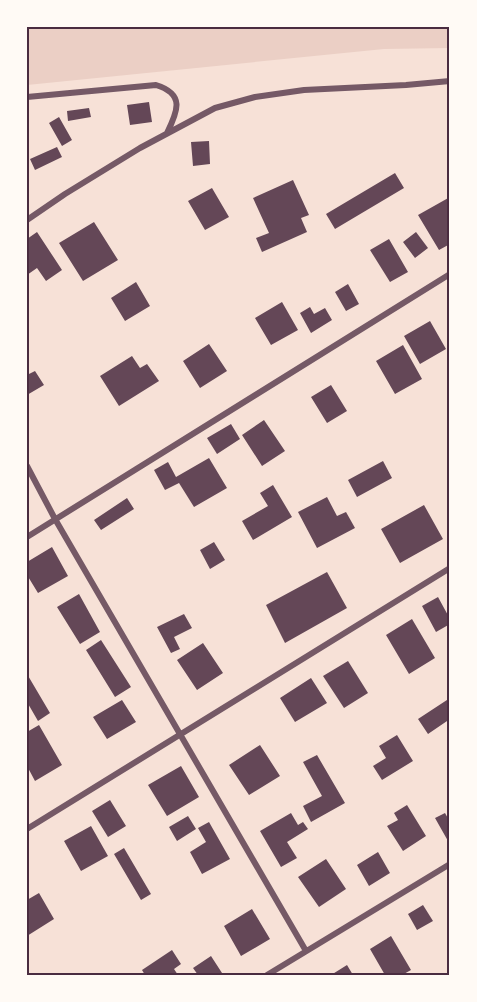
<svg xmlns="http://www.w3.org/2000/svg" width="477" height="1002" viewBox="0 0 477 1002" font-family="'Roboto Condensed',sans-serif">
	<rect width="100%" height="100%" fill="#f7e1d7"/>
	<!-- green -->
	<path fill="#ebcfc5" d="M 27,27 L 450,27 L 450,48 L 384,49 L 27,85 Z"/>
	<!-- building -->
	<path fill="#644757" d="M 149,102 L 152,122 L 130,125 L 127,105 Z
		M 89,108 L 91,117 L 68,121 L 67,111 Z
		M 59,117 L 72,140 L 62,146 L 49,123 Z
		M 209,141 L 210,164 L 193,166 L 191,142 Z
		M 57,147 L 62,157 L 35,170 L 30,159 Z
		M 395,173 L 404,188 L 335,229 L 326,214 Z
		M 293,180 L 309,215 L 301,218 L 307,232 L 262,252 L 256,238 L 269,233 L 253,198 Z
		M 212,188 L 229,217 L 205,230 L 188,201 Z
		M 450,197 L 450,244 L 439,250 L 418,215 Z
		M 94,222 L 118,260 L 83,281 L 59,243 Z
		M 37,232 L 62,270 L 46,281 L 37,268 L 27,275 L 27,239 Z
		M 416,232 L 428,248 L 415,258 L 403,242 Z
		M 389,239 L 408,272 L 390,282 L 370,250 Z
		M 136,282 L 150,306 L 125,321 L 111,298 Z
		M 348,284 L 359,304 L 346,311 L 335,292 Z
		M 282,302 L 298,330 L 271,345 L 255,318 Z
		M 310,307 L 314,314 L 325,308 L 332,320 L 311,333 L 300,313 Z
		M 430,321 L 446,349 L 420,364 L 404,336 Z
		M 209,344 L 227,371 L 200,388 L 183,361 Z
		M 403,345 L 422,379 L 395,394 L 376,361 Z
		M 132,356 L 140,368 L 147,364 L 159,381 L 119,406 L 100,376 Z
		M 35,371 L 44,385 L 27,395 L 27,375 Z
		M 331,385 L 347,411 L 327,423 L 311,397 Z
		M 264,420 L 285,451 L 262,466 L 242,435 Z
		M 231,424 L 240,439 L 217,454 L 207,438 Z
		M 209,458 L 227,488 L 194,507 L 179,483 L 165,490 L 154,470 L 168,462 L 176,477 Z
		M 383,461 L 392,478 L 357,497 L 348,480 Z
		M 273,485 L 292,517 L 253,540 L 242,521 L 268,506 L 260,493 Z
		M 327,497 L 337,516 L 346,512 L 355,528 L 317,548 L 298,512 Z
		M 127,498 L 134,509 L 101,530 L 94,520 Z
		M 424,505 L 443,539 L 400,563 L 381,529 Z
		M 214,542 L 225,560 L 210,569 L 200,550 Z
		M 52,547 L 68,576 L 38,593 L 27,575 L 27,562 Z
		M 327,572 L 347,608 L 285,643 L 266,605 Z
		M 79,594 L 100,632 L 80,644 L 57,607 Z
		M 438,597 L 450,619 L 450,624 L 436,632 L 422,606 Z
		M 184,614 L 192,628 L 174,637 L 180,649 L 171,653 L 157,627 Z
		M 412,619 L 435,658 L 409,674 L 386,635 Z
		M 101,640 L 131,687 L 115,697 L 86,650 Z
		M 203,643 L 223,673 L 197,690 L 177,660 Z
		M 348,661 L 368,693 L 344,708 L 323,676 Z
		M 27,674 L 50,713 L 38,721 L 27,702 Z
		M 311,678 L 327,703 L 295,722 L 280,698 Z
		M 450,698 L 450,719 L 428,734 L 418,719 Z
		M 122,700 L 136,722 L 107,739 L 93,717 Z
		M 39,725 L 62,765 L 35,781 L 27,766 L 27,732 Z
		M 397,735 L 413,761 L 382,780 L 373,766 L 386,758 L 379,746 Z
		M 260,745 L 280,776 L 249,795 L 229,765 Z
		M 317,755 L 345,803 L 311,822 L 303,806 L 322,796 L 303,762 Z
		M 181,766 L 199,797 L 167,816 L 148,785 Z
		M 110,800 L 126,826 L 108,837 L 92,811 Z
		M 407,805 L 426,836 L 403,851 L 387,826 L 398,820 L 394,813 Z
		M 291,813 L 298,825 L 303,822 L 308,829 L 287,842 L 297,858 L 281,867 L 260,831 Z
		M 445,813 L 450,822 L 450,840 L 448,841 L 435,818 Z
		M 188,816 L 196,829 L 177,841 L 169,827 Z
		M 209,822 L 230,859 L 202,874 L 190,852 L 206,842 L 198,828 Z
		M 91,826 L 108,856 L 81,871 L 64,841 Z
		M 124,848 L 151,894 L 141,900 L 114,854 Z
		M 378,852 L 390,873 L 369,886 L 357,865 Z
		M 326,859 L 346,889 L 319,907 L 298,877 Z
		M 39,893 L 54,919 L 27,936 L 27,900 Z
		M 423,905 L 433,921 L 417,930 L 408,914 Z
		M 252,909 L 270,939 L 241,956 L 224,926 Z
		M 391,936 L 411,970 L 402,975 L 385,975 L 370,949 Z
		M 172,950 L 181,964 L 174,969 L 178,975 L 145,975 L 142,970 Z
		M 211,956 L 222,973 L 219,975 L 198,975 L 193,968 Z
		M 347,965 L 353,975 L 331,975 Z"/>
	<g fill="none" stroke-linecap="round" stroke-linejoin="round">
		<!-- minor -->
		<path stroke="#755966" stroke-width="6" d="M 27,97 L 156,85 C 185,94 178,111 167,133
			M 27,220 L 65,194 L 140,148 L 215,108 L 255,97 L 304,90 L 406,85 L 450,81
			M 27,466 L 55,519 L 306,951
			M 27,537 L 450,274
			M 27,829 L 450,568
			M 267,975 L 450,864"/>
	</g>
	<!-- border -->
	<rect width="477" height="1002" fill="none" stroke="#fffaf5" stroke-width="57"/>
	<rect x="28" y="28" width="420" height="946" fill="none" stroke="#4a2c40" stroke-width="2"/>
</svg>
